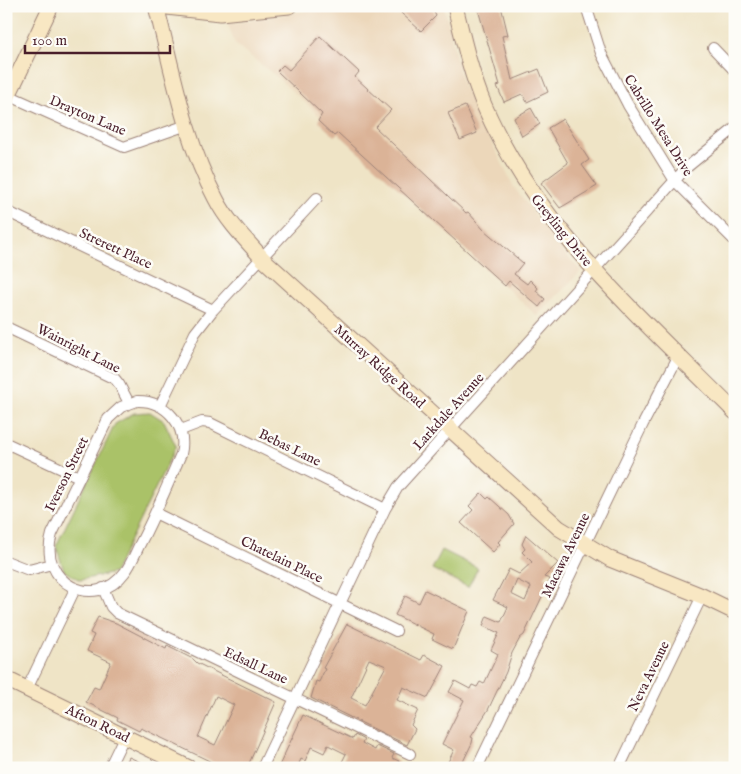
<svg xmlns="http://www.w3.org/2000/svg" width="741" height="774" viewBox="0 0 741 774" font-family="'IM FELL English',serif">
	<rect width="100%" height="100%" fill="#fdfcf7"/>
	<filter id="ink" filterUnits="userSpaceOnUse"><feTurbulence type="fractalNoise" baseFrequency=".02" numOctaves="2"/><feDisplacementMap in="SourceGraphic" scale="10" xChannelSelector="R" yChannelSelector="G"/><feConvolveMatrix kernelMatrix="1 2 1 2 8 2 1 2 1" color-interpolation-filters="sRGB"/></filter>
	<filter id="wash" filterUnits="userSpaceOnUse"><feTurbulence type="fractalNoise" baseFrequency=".0096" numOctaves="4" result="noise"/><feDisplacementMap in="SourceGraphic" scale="20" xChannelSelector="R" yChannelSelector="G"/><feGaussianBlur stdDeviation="1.12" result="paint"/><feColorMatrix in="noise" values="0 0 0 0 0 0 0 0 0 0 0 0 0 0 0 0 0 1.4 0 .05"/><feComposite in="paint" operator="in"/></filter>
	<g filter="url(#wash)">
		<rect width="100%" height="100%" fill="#efe4c6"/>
		<!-- built -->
		<path fill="#ecd7ba" d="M 333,6 L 444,6 L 462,83 L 514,187 L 561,249 L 581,271 L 537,316 L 277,77 L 235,44 L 228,24 Z"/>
		<!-- green -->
		<path fill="#aac268" stroke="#7a704a" d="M 150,412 L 164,421 L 176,446 L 114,573 L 80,580 L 64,571 L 56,546 L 115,424 L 134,413 Z
			M 442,550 L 478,568 L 468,587 L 432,569 Z"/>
		<g id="blocks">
			<!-- building -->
			<path fill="#dbb397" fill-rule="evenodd" d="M 408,6 L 431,6 L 436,16 L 421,31 L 401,13 Z
				M 477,6 L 501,6 L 508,35 L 502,36 L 512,80 L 539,69 L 548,92 L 527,102 L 522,94 L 504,102 L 497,86 L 500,85 Z
				M 320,36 L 359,72 L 355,77 L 391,110 L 375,127 L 466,213 L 468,212 L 484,230 L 523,263 L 514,274 L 527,284 L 530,280 L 538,288 L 536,291 L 545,299 L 539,307 L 509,281 L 505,286 L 338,133 L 334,136 L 318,121 L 322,114 L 277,71 L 283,65 L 289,70 Z
				M 465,106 L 477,133 L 460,140 L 448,113 Z
				M 531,108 L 540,124 L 522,136 L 514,118 Z
				M 563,119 L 589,160 L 582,165 L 597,186 L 560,208 L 541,183 L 568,163 L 548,128 Z
				M 481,493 L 487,499 L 489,497 L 509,515 L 514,524 L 498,542 L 500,544 L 493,552 L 461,523 L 473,510 L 469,506 Z
				M 526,535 L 558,563 L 544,577 L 550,579 L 548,584 L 524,635 L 520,638 L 512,653 L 506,672 L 488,710 L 471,737 L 473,738 L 472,743 L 460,768 L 445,768 L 454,750 L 442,744 L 464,700 L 449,692 L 455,681 L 470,689 L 472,685 L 477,687 L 480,682 L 484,684 L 498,654 L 491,650 L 499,633 L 483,626 L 487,616 L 501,622 L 508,607 L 493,600 L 509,569 L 519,574 L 532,562 L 522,552 L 525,549 L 522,544 ZM 517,580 L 531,587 L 525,601 L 511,594 Z
				M 425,590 L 469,611 L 453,649 L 432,639 L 434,634 L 395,615 L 405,596 L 419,603 Z
				M 98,617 L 116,623 L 166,649 L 167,646 L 193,659 L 197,663 L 276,702 L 247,768 L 224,768 L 141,728 L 139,731 L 117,720 L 118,718 L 86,702 L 94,687 L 99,689 L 111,662 L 87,651 L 94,635 L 90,633 ZM 216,696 L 234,705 L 215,745 L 198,737 Z
				M 347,624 L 421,660 L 424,655 L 445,666 L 428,698 L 403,687 L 397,700 L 418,710 L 411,725 L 415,729 L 407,745 L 311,698 L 316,681 L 319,682 L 325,669 L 323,668 ZM 369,659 L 386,666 L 365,705 L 351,698 Z
				M 303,715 L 353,739 L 355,735 L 364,740 L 362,743 L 375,750 L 377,746 L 394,754 L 392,758 L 399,761 L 396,768 L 339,768 L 346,754 L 328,745 L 324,753 L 311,747 L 305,761 L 301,759 L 297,768 L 278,768 Z
				M 129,757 L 153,768 L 124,768 Z"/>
		</g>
	</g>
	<g filter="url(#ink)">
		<use href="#blocks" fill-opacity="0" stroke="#9c8278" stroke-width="1"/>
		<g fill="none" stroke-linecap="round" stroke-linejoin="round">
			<!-- street casing -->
			<g stroke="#9c8278" stroke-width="12">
				<path id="street" d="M 586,6 L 601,53 L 628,105 L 675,181 L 735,241
					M 713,48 L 735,71
					M 8,95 L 124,147 L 187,125
					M 6,211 L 213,310
					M 6,327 L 115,379 L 119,384 L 129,403
					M 137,401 C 166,400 188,426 181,454 C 168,484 156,513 141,542 C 136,551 132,563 125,572 C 95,613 37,582 52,534 L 108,419 L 121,407 Z
					M 160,406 L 195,333 L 213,310 L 317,198
					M 181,430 L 202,422 L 210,423 L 385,509
					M 6,443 L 79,477
					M 155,513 L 396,631
					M 6,561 L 29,570 L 52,564
					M 103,588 L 111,607 L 117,613 L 410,754
					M 27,689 L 75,589
					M 109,768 L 124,737
					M 262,768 L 385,509 L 398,487 L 686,168 L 735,128
					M 477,768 L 643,424 L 679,355
					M 619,768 L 702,596"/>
			</g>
			<!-- secondary casing -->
			<g stroke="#9c8278" stroke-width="17">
				<path id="secondary" d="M 156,6 C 173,71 184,139 216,199 C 227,221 246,240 263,259 L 559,528 L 610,559 L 702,596 L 735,612
					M 158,6 L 220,13 L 289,6
					M 455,6 C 463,39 471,74 484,105 C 537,229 642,318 735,412
					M 6,100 L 51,6
					M 6,679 L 189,768"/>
			</g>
			<!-- street -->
			<use href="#street" stroke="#fff" stroke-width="10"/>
			<!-- secondary -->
			<use href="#secondary" stroke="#f8e7c3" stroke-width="15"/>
		</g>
	</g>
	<g text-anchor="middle" stroke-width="5" stroke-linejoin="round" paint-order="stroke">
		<!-- street labels -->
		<g font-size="14" fill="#4a1f2b" stroke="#fdfcf7">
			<text transform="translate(88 115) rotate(23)" y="5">Drayton Lane</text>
			<text transform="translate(659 125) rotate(58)" y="5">Cabrillo Mesa Drive</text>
			<text transform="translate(562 230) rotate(51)" y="5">Greyling Drive</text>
			<text transform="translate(116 248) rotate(25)" y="5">Strerett Place</text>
			<text transform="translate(79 348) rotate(27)" y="5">Wainright Lane</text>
			<text transform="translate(380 366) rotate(42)" y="5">Murray Ridge Road</text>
			<text transform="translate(448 411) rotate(-48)" y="5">Larkdale Avenue</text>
			<text transform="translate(290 447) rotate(26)" y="5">Bebas Lane</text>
			<text transform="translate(66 474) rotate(-64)" y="5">Iverson Street</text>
			<text transform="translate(565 555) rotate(-64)" y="5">Macawa Avenue</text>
			<text transform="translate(282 559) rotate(26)" y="5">Chatelain Place</text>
			<text transform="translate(256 665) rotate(25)" y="5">Edsall Lane</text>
			<text transform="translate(648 676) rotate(-64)" y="5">Neva Avenue</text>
			<text transform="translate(98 723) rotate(26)" y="5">Afton Road</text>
		</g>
	</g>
	<!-- margin -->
	<rect width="741" height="774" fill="none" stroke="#fdfcf7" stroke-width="25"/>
	<!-- scale -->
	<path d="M25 45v8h145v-8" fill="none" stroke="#4a1f2b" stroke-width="2.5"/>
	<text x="32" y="45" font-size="15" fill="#4a1f2b" stroke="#fdfcf7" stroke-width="4" paint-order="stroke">100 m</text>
</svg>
